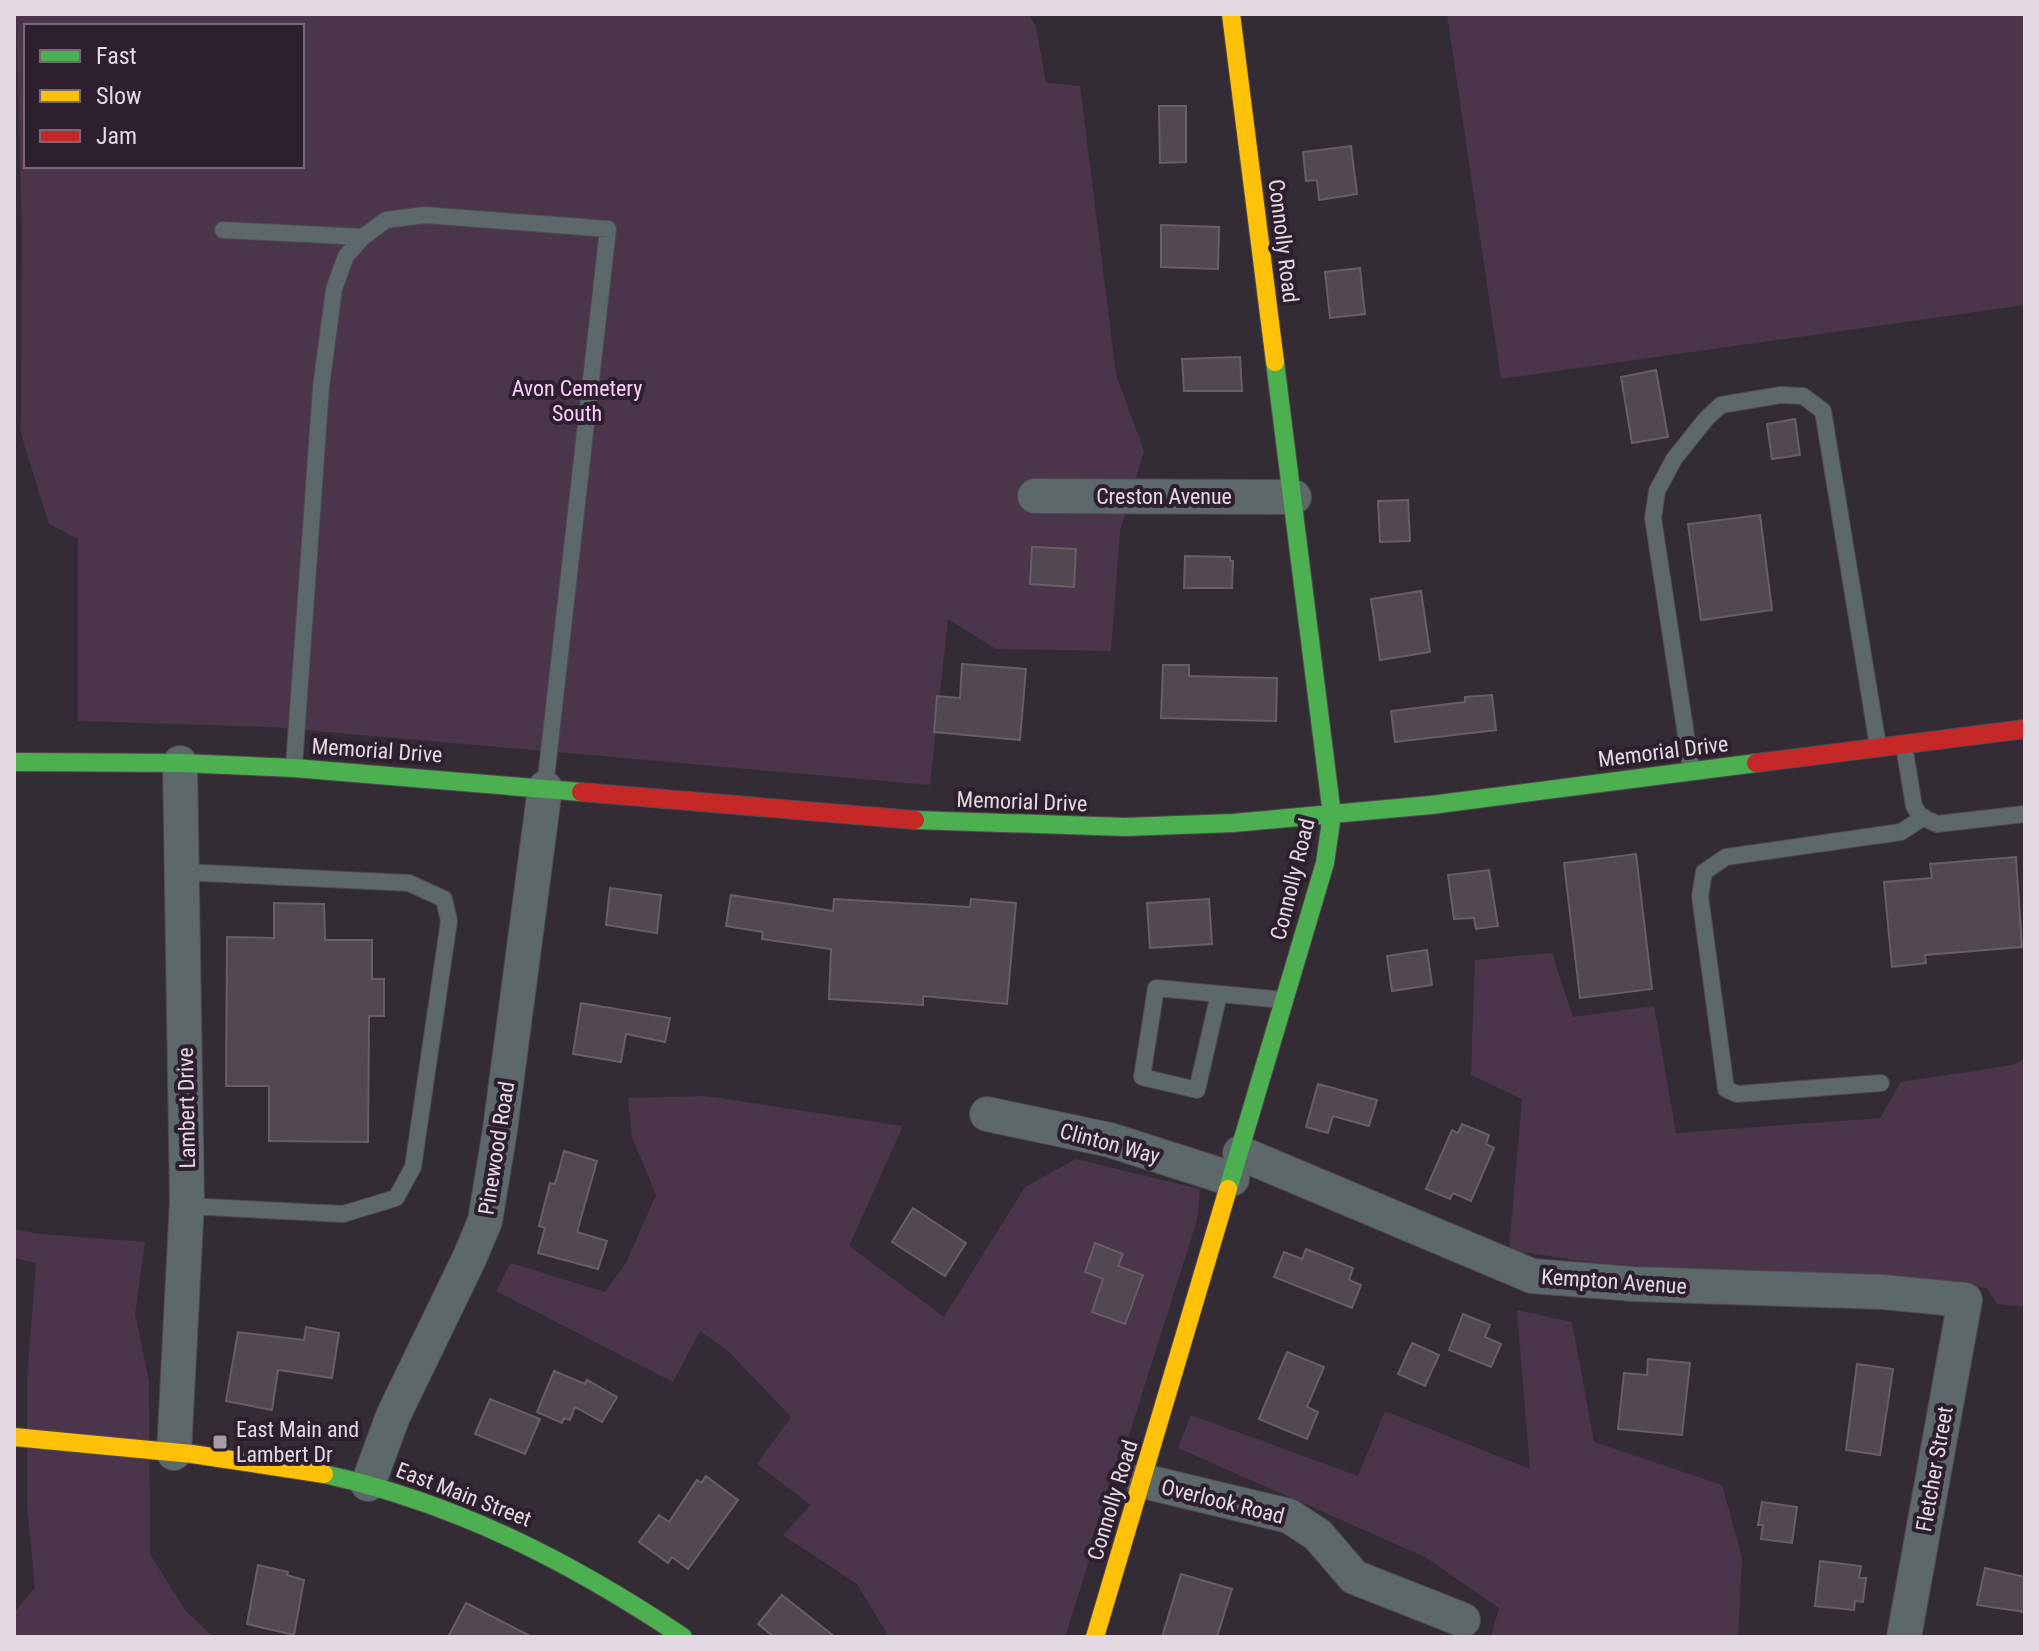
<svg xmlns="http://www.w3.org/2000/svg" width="2039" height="1651" viewBox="0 0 2039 1651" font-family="'Roboto Condensed',sans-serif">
	<rect width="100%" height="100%" fill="#342c34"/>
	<!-- green -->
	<path fill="#4a354b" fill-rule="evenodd" d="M 16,14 L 1029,14 L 1036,27 L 1046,83 L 1080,86 L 1116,375 L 1144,451 L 1120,531 L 1111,651 L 996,649 L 948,619 L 930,785 L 271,727 L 78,721 L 78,539 L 49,524 L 21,434 L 22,229 ZM 26,26 L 302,26 L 302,166 L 26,166 Z
		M 1447,14 L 2025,14 L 2025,305 L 1501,379 Z
		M 1552,953 L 1573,1017 L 1654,1006 L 1676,1133 L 1880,1118 L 1901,1082 L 2012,1065 L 2025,1059 L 2025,1307 L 1997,1304 L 1987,1288 L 1596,1263 L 1509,1250 L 1522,1099 L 1471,1075 L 1475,960 Z
		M 706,1096 L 903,1126 L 849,1246 L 944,1317 L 1025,1187 L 1076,1159 L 1200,1189 L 1197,1220 L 1065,1637 L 885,1637 L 886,1632 L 857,1584 L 783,1535 L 811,1505 L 757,1464 L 791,1417 L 729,1352 L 700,1331 L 673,1382 L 496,1291 L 511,1263 L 605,1292 L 626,1263 L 656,1195 L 632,1137 L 628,1098 Z
		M 14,1229 L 39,1234 L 145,1242 L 135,1314 L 149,1381 L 150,1554 L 185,1610 L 213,1637 L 14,1637 L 14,1613 L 35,1587 L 27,1505 L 27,1379 L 36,1263 L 14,1258 Z
		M 1517,1310 L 1572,1322 L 1594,1442 L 1722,1485 L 1742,1558 L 1738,1637 L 1491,1637 L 1499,1608 L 1425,1557 L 1178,1448 L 1191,1415 L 1358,1476 L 1385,1411 L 1530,1469 Z"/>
	<!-- building -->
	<path fill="#514851" stroke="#665f66" stroke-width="2" d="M 1159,106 L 1186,106 L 1186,162 L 1160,163 Z
		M 1351,146 L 1357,194 L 1319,200 L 1317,180 L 1306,181 L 1303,152 Z
		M 1161,225 L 1219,227 L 1218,269 L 1161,267 Z
		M 1360,268 L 1365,314 L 1330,318 L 1325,272 Z
		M 1240,357 L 1242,391 L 1184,391 L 1182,359 Z
		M 1656,370 L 1668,437 L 1632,443 L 1621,377 Z
		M 1795,419 L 1800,455 L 1772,459 L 1767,424 Z
		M 1408,500 L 1410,541 L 1380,542 L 1378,501 Z
		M 1760,515 L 1772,610 L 1701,620 L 1688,524 Z
		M 1032,547 L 1076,549 L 1074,587 L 1030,584 Z
		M 1185,556 L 1230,557 L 1230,561 L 1233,561 L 1232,588 L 1184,588 Z
		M 1421,591 L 1430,652 L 1380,660 L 1371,599 Z
		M 962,664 L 1026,669 L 1020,740 L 934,732 L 937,696 L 960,698 Z
		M 1163,665 L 1189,665 L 1189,676 L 1277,678 L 1276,721 L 1161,718 Z
		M 1492,695 L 1496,730 L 1395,742 L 1391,711 L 1465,702 L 1465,697 Z
		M 1636,854 L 1652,989 L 1580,998 L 1564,863 Z
		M 2016,857 L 2022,947 L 1925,955 L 1926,963 L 1892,967 L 1884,882 L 1932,878 L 1930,864 Z
		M 1489,870 L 1498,926 L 1476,929 L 1474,918 L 1454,919 L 1448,875 Z
		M 610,888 L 661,895 L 657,933 L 606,925 Z
		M 731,895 L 833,911 L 834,899 L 970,907 L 971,899 L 1016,903 L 1007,1004 L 923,996 L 923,1005 L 829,999 L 831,949 L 762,939 L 763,932 L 726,926 Z
		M 1209,899 L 1212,944 L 1150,948 L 1147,903 Z
		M 274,903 L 324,904 L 325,940 L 372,940 L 372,979 L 384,979 L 384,1016 L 369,1016 L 368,1142 L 269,1141 L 269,1086 L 226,1086 L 227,937 L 274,938 Z
		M 1427,950 L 1432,985 L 1392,991 L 1387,956 Z
		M 581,1003 L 670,1018 L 665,1042 L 626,1034 L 621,1062 L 573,1054 Z
		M 1318,1084 L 1377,1100 L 1369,1126 L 1333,1116 L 1328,1133 L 1306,1127 Z
		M 1462,1124 L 1489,1135 L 1486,1144 L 1494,1148 L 1471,1201 L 1453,1193 L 1450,1199 L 1426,1189 L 1452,1130 L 1458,1133 Z
		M 564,1151 L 597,1161 L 577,1232 L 607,1241 L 598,1269 L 538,1253 L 545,1228 L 539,1226 L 550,1183 L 555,1184 Z
		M 913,1208 L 966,1243 L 945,1276 L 892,1242 Z
		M 1095,1243 L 1123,1254 L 1118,1266 L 1143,1275 L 1125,1324 L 1092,1312 L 1103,1279 L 1085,1272 Z
		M 1306,1249 L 1353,1268 L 1349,1280 L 1361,1285 L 1352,1308 L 1274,1277 L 1284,1252 L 1302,1259 Z
		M 1463,1314 L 1490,1325 L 1485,1337 L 1501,1344 L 1491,1367 L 1449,1350 Z
		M 306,1327 L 339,1333 L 332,1378 L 278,1370 L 272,1410 L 226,1401 L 238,1332 L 304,1340 Z
		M 1412,1343 L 1439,1355 L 1425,1386 L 1398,1374 Z
		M 1287,1352 L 1324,1367 L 1307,1407 L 1318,1412 L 1307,1439 L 1259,1419 Z
		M 1648,1359 L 1690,1363 L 1682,1435 L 1618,1429 L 1624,1373 L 1647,1375 Z
		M 1857,1364 L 1893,1369 L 1880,1455 L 1846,1450 Z
		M 554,1371 L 585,1384 L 587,1380 L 617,1397 L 602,1422 L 575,1407 L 570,1420 L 564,1418 L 562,1423 L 537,1412 Z
		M 490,1399 L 540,1419 L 525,1454 L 475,1434 Z
		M 706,1476 L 738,1500 L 688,1569 L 672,1557 L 668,1563 L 639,1542 L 659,1515 L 669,1522 L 697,1480 L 701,1483 Z
		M 1762,1502 L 1797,1507 L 1792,1543 L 1761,1539 L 1763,1525 L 1758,1525 Z
		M 1820,1561 L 1861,1566 L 1859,1578 L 1866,1578 L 1863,1602 L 1855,1601 L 1854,1610 L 1815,1606 Z
		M 258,1565 L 288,1572 L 287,1575 L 304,1580 L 294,1635 L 247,1624 Z
		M 1985,1568 L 2025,1577 L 2025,1612 L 1977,1605 Z
		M 1181,1574 L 1232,1589 L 1217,1637 L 1162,1637 Z
		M 782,1595 L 835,1637 L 774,1637 L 758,1624 Z
		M 466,1603 L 532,1637 L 448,1637 Z"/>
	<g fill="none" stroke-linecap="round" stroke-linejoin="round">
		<!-- lane casing -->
		<g stroke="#4f494f" stroke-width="18">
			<path id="lane" d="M 223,230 L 363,237
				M 1904,746 L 1914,806 L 1920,816 L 1937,824 L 2025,814
				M 294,766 L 321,387 L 334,289 L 346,256 L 363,237 L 386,220 L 425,215 L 608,229 L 545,787
				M 1691,768 L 1653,518 L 1657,491 L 1674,459 L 1706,419 L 1721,405 L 1781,395 L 1803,396 L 1823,411 L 1878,746
				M 182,872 L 409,883 L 444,899 L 449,921 L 413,1167 L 396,1198 L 343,1214 L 187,1206
				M 1219,994 L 1197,1090 L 1142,1077 L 1156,988 L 1284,1000
				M 1881,1083 L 1737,1094 L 1726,1089 L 1700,896 L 1704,872 L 1726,857 L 1901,832 L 1924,817"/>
		</g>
		<!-- street casing -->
		<g stroke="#4f494f" stroke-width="36">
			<path id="street" d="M 1035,496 L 1294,497
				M 987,1114 L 1110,1140 L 1232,1179
				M 1240,1153 L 1532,1276 L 1634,1284 L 1883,1292 L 1965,1300 L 1904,1637
				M 174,1453 L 187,1201 L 180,763
				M 1143,1481 L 1289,1516 L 1318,1535 L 1354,1577 L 1463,1620
				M 368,1484 L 393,1416 L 469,1259 L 485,1221 L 500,1130 L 545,788"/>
		</g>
		<!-- fast casing -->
		<g stroke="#4f494f" stroke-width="20">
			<path id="fast" d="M 14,762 L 180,763 L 294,768 L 581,792
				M 915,820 L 1125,827 L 1233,823 L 1431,805 L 1756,763
				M 1228,1189 L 1325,863 L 1332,815 L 1275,362
				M 324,1474 C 456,1503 571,1562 683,1637"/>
		</g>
		<!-- slow casing -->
		<g stroke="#4f494f" stroke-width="20">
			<path id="slow" d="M 1231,14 L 1275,362
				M 14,1437 L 192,1454 L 324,1474
				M 1095,1637 L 1228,1189"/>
		</g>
		<!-- jam casing -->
		<g stroke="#4f494f" stroke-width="20">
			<path id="jam" d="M 1756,763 L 2025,729
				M 581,792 L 915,820"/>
		</g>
		<!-- lane -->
		<use href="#lane" stroke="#5c686a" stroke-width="16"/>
		<!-- street -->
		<use href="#street" stroke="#5c686a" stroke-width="34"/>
		<!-- fast -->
		<use href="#fast" stroke="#4caf50" stroke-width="18"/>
		<!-- slow -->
		<use href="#slow" stroke="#ffc107" stroke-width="18"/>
		<!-- jam -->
		<use href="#jam" stroke="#c62828" stroke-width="18"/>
	</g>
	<!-- markers -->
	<rect fill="#a69ca6" stroke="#2d1f2d" stroke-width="3" x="212" y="1434" width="16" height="16" rx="4"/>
	<g text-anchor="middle" stroke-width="8" stroke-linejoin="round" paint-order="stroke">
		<!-- street labels -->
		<g font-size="22" fill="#e3d9e3" stroke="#2d1f2d">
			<text transform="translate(1284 241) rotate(83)" y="8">Connolly Road</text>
			<text x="1164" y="504">Creston Avenue</text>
			<text transform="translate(377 750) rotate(4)" y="8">Memorial Drive</text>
			<text transform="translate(1663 751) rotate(-7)" y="8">Memorial Drive</text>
			<text transform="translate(1022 801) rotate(2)" y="8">Memorial Drive</text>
			<text transform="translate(1292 879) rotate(-76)" y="8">Connolly Road</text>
			<text transform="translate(186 1108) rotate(-91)" y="8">Lambert Drive</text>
			<text transform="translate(1110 1143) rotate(15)" y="8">Clinton Way</text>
			<text transform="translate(496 1148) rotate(-81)" y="8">Pinewood Road</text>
			<text transform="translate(1614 1281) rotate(4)" y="8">Kempton Avenue</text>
			<text transform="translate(1934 1469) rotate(-80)" y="8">Fletcher Street</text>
			<text transform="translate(464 1494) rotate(21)" y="8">East Main Street</text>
			<text transform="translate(1112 1500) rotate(-73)" y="8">Connolly Road</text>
			<text transform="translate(1223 1501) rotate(14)" y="8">Overlook Road</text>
		</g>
		<!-- park labels -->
		<g font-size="22" fill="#fcccfe" stroke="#2d1f2d">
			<text x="577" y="396">Avon Cemetery<tspan x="577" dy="25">South</tspan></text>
		</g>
		<!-- poi labels -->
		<g font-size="22" fill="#e3d9e3" stroke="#2d1f2d" text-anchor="start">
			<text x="236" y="1437">East Main and<tspan x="236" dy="25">Lambert Dr</tspan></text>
		</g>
	</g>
	<!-- border -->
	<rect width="2039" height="1651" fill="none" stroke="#e3d9e3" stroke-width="32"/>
	<!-- legend -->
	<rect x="24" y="24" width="280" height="144" fill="#2d1f2d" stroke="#766976" stroke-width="2"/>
	<rect x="40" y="50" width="40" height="12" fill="#4caf50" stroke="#766976" stroke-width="2"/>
	<text x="96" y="64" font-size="24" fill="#e3d9e3">Fast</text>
	<rect x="40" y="90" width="40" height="12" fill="#ffc107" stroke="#766976" stroke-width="2"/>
	<text x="96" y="104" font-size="24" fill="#e3d9e3">Slow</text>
	<rect x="40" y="130" width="40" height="12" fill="#c62828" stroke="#766976" stroke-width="2"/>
	<text x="96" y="144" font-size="24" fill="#e3d9e3">Jam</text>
</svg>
